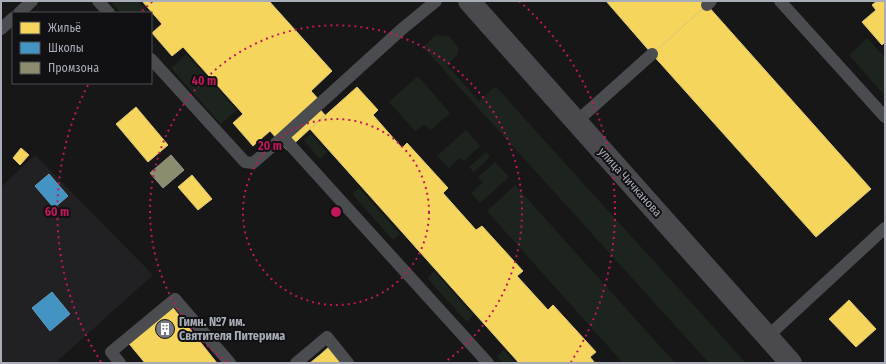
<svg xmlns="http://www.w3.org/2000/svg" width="886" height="364" viewBox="0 0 886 364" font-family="'Fira Sans Condensed',sans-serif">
	<rect width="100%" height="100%" fill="#171717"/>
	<!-- built -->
	<path fill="#212123" d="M 35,155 L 153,275 L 55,363 L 1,363 L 1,187 Z"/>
	<!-- green -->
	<path fill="#1d241e" d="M 110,1 L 138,1 L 149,13 L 121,13 Z
		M 436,35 L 449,36 L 458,47 L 458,54 L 447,65 L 479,101 L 493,88 L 497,88 L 746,363 L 709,363 L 423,47 Z
		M 867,38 L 885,58 L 885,96 L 849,55 Z
		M 186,54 L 237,110 L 221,124 L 171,68 Z
		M 418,76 L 450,113 L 431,130 L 424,125 L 415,131 L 389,102 Z
		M 466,130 L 480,146 L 464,161 L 460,158 L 449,168 L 437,156 Z
		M 311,134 L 327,152 L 320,159 L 304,141 Z
		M 486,152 L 490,157 L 474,172 L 469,167 Z
		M 495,162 L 509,177 L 480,203 L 471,193 L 483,182 L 478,177 Z
		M 515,185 L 675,363 L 623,363 L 487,211 Z
		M 359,188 L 400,234 L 393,240 L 352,194 Z
		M 434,271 L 473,315 L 467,322 L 427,278 Z
		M 504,350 L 516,363 L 503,363 L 497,356 Z"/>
	<!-- homes -->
	<path fill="#f6d55c" stroke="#dfc978" d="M 142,1 L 269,1 L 332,71 L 311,91 L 321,102 L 317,106 L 325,115 L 287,150 L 270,131 L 253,146 L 233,123 L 243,114 L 200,66 L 183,47 L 172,56 L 152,33 L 162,24 Z
		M 606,1 L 704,1 L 707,5 L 652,54 Z
		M 877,1 L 885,1 L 885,42 L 882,45 L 862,22 L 876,10 L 872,5 Z
		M 707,5 L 871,189 L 816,237 L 652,54 Z
		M 357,87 L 378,110 L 373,115 L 402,148 L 407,143 L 448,188 L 443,193 L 476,230 L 482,226 L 523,271 L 517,276 L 548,310 L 553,305 L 596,352 L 590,357 L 595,363 L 519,363 L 310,129 Z
		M 136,107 L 168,145 L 148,162 L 116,124 Z
		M 21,148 L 29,155 L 20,165 L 13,158 Z
		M 192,175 L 212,199 L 198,210 L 178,187 Z
		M 849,300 L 876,329 L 856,347 L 829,319 Z
		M 170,304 L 217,363 L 145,363 L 126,340 Z
		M 330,346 L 344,363 L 310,363 L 321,354 Z"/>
	<!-- schools -->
	<path fill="#4393c3" stroke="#619bc0" d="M 49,174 L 68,196 L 54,208 L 35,186 Z
		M 52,292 L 70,314 L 50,331 L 32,308 Z"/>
	<!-- industry -->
	<path fill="#8c8c6e" stroke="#949684" d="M 171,155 L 184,170 L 163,188 L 150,173 Z"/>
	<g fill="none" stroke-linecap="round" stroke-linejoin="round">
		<!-- lane -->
		<path stroke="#4b4c50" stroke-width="12" d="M 98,1 L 109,13
			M 436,1 L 402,29 L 283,137 L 488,363
			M 780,1 L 885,117
			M 707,5 L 711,1
			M 19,13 L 32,1
			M 1,29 L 13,18
			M 151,59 L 245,162 L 253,163 L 283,137
			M 576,122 L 652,54
			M 767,337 L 885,228
			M 120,363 L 111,352 L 175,299 L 230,363
			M 296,363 L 327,337 L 348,363"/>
		<!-- secondary -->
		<path stroke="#4a4a4e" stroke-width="22" d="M 469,1 L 791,363"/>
	</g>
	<!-- distance rings -->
	<g fill="none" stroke="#c2185b" stroke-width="2" stroke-dasharray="2 4">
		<circle cx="336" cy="212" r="93"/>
		<path d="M227 362A186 186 0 1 1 445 362"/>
		<path d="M101 362A279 279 0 0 1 89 83M142 11A279 279 0 0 1 153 1M519 1A279 279 0 0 1 571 362"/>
	</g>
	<!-- icons -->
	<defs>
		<g id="building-disc" transform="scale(1)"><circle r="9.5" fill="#757880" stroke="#111113"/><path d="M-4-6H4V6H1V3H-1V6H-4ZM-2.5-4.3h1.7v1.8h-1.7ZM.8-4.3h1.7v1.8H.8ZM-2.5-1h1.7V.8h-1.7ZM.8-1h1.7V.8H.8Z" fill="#fff"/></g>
	</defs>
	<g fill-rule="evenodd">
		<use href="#building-disc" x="165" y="329"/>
	</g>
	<g text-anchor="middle" stroke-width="4" stroke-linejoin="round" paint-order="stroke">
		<!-- street labels -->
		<g font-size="12" fill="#a8adb8" stroke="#111113">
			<text transform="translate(630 182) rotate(48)" y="4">улица Чичканова</text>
		</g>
		<!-- poi labels -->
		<g font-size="12" font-weight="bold" fill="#a8adb8" stroke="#111113" text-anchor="start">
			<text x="179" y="326">Гимн. №7 им.<tspan x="179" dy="14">Святителя Питерима</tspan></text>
		</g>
	</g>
	<circle cx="336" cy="212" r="6" fill="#c2185b" stroke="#111113" stroke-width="2"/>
	<g font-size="12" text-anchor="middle" font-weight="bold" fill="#c2185b" stroke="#111113" stroke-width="4" stroke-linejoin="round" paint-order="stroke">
		<text x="204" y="85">40 m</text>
		<text x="270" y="150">20 m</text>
		<text x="57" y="216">60 m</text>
	</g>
	<!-- border -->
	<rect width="886" height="364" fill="none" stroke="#a8adb8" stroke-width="4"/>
	<!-- legend -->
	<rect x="12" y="12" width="140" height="72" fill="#111113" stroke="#4d4f55"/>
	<rect x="20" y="22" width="20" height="12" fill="#f6d55c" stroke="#4d4f55"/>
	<text x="48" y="32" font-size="12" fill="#a8adb8">Жильё</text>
	<rect x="20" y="42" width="20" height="12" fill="#4393c3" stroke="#4d4f55"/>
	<text x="48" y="52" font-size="12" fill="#a8adb8">Школы</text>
	<rect x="20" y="62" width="20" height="12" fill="#8c8c6e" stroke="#4d4f55"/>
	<text x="48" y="72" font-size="12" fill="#a8adb8">Промзона</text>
</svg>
